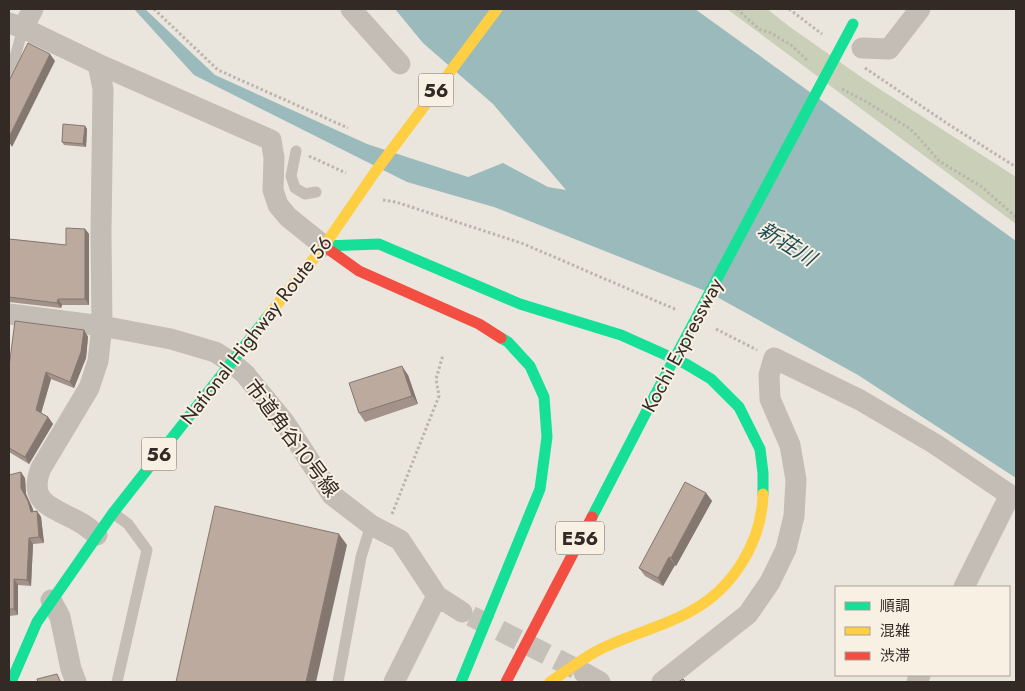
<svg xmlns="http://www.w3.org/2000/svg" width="1025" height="691" viewBox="0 0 1025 691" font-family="Jost,'Noto Sans JP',sans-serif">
	<rect width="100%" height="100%" fill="#eae5dd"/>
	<!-- green -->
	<path fill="#cad0b7" d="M 727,9 L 767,9 L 790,27 L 864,79 L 1016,177 L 1016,224 Z"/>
	<!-- water -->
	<path fill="#9ababb" d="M 134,9 L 145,9 L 215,75 L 367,144 L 468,177 L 503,163 L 548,187 L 566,190 L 493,104 L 423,43 L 395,9 L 695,9 L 1016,241 L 1016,478 L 858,375 L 708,292 L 494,207 L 407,182 L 194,75 Z"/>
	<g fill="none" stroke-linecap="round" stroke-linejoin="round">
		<!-- street-tunnel -->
		<path stroke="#c5c0b8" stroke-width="21" stroke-dasharray="21 11" stroke-linecap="butt" d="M 471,616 L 584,673"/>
		<!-- path -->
		<path stroke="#bbb5af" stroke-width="3" stroke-dasharray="2.5 2.5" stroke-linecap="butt" d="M 154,9 L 218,70 L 348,128
			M 737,9 L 759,29 L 771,33 L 791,45 L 808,61
			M 789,9 L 822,34
			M 865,68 L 948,124 L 1016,167
			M 842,89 L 865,101 L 909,128 L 920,139 L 939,161 L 982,187 L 1016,217
			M 309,156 L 346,173
			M 383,200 L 396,202 L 524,244 L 677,310
			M 716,329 L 757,350
			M 392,514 L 439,396 L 436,379 L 443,355"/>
		<!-- lane -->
		<path stroke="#c3bdb6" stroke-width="11" d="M 9,79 L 23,28
			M 296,151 L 291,176 L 295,188 L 305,194 L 316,192
			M 113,513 L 128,524 L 147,550 L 117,682
			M 338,682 L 361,557 L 371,525"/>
		<!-- street -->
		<path stroke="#c3bdb6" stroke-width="21" d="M 351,9 L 400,64
			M 9,23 L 23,28 L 98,64 L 271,140 L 274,158 L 273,190 L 278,205 L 288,217 L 324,246
			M 23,28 L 33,9
			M 862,48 L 889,49 L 920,9
			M 9,314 L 102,326 L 171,339 L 215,352 L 231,362 L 245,374 L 285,423 L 332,495 L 371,525 L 400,540 L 437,596
			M 97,535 C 92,531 87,526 81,523 C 56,508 26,505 41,468 L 89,388 L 98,361 L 102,326 L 101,233 L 103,89 L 98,64
			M 964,587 L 1010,495
			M 51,600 L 60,617 L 71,669 L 76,682
			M 584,673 L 600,682
			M 394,682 L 437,596 L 462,612
			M 662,682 L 748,614 L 770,582 L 786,549 L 794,516 L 796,480 L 790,445 L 770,399 L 769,375 L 774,358 L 860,400 L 935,444 L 1016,499
			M 917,682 L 920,675"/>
		<!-- fast -->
		<path stroke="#16e098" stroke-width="11" d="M 324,246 L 379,244 L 520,304 L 621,335 L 686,364 L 711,379 L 739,407 L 760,449 L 763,473 L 763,494
			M 592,517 L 655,395
			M 11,682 L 37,622 L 113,513 L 268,316
			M 461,682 L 540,489 L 547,437 L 544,397 L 530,366 L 508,342 L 501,338"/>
		<!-- slow -->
		<path stroke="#ffcf43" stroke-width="11" d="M 268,316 L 324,246 L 375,172 L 497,9
			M 550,682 C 565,672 579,661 595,652 C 626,635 662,628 693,610 C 734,587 762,541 763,494"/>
		<!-- jam -->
		<path stroke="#f24e42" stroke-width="11" d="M 324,246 L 359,271 L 479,324 L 501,338
			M 506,682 L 592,517"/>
		<!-- fast-bridge -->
		<path stroke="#16e098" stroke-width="11" d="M 655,395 L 853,24"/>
	</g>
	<!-- wall -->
	<path fill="#a39289" d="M 85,126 L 87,129 L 86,147 L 64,145 L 62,142 Z
		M 85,229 L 89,234 L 89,305 L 62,305 L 61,308 L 9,302 L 9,239 L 66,245 Z
		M 84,330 L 88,337 L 86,358 L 74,388 L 51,379 L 41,413 L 48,417 L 53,424 L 29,464 L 9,452 L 9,367 Z
		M 408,375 L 418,404 L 365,422 L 359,413 Z
		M 9,475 L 25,478 L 26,494 L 32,507 L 34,512 L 37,511 L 41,517 L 44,543 L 33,544 L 31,586 L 18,585 L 18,615 L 9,616 Z
		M 706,493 L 712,501 L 676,566 L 675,565 L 663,586 L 645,576 L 639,568 Z"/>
	<!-- shaded-wall -->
	<path fill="#84776f" d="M 50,54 L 55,61 L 12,147 L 9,142 L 9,137 Z
		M 85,126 L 87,129 L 86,147 L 83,144 Z
		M 85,229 L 89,234 L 89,305 L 85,299 Z
		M 58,299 L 62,305 L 61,308 L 57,303 Z
		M 84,330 L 88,337 L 86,358 L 74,388 L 70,382 Z
		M 402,366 L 408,375 L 418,404 L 412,396 Z
		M 46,372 L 51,379 L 40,417 L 36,410 Z
		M 48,417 L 53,424 L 29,464 L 25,457 Z
		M 21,472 L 25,478 L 26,494 L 32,507 L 35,518 L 31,512 L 21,488 Z
		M 706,493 L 712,501 L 676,566 L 671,558 Z
		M 37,511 L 41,517 L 44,543 L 39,537 Z
		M 339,534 L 347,545 L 316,682 L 306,682 Z
		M 29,538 L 33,544 L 31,586 L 27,580 Z
		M 669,557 L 675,565 L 663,586 L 658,578 Z
		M 14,579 L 18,585 L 18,615 L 14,609 Z"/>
	<!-- building -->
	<path fill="#bdaa9f" stroke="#84776f" d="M 28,43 L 50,54 L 9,137 L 9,81 Z
		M 63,124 L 85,126 L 83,144 L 62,142 Z
		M 66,228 L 85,229 L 85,299 L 58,299 L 57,303 L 9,297 L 9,239 L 66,245 Z
		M 15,321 L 84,330 L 81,352 L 70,382 L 46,372 L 36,410 L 48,417 L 25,457 L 9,448 L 9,367 Z
		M 402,366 L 412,396 L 359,413 L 349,383 Z
		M 21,472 L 21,488 L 28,501 L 31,512 L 37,511 L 39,537 L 29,538 L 27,580 L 14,579 L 14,609 L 9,609 L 9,475 Z
		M 685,482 L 706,493 L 671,558 L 669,557 L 658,578 L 639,568 Z
		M 215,506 L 339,534 L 306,682 L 176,682 Z
		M 57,674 L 60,681 L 62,682 L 38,682 L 37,679 Z
		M 683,679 L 686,682 L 678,682 Z"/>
	<g text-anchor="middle" stroke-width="4" stroke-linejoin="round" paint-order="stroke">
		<!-- shield labels -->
		<g fill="#f8f0e3" stroke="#6e655e" stroke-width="1">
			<rect x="418.5" y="73.5" width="35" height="33" rx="4"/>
			<rect x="141.5" y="437.5" width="35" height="33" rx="4"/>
			<rect x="556" y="521.5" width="48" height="33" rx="4"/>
		</g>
		<g font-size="19" font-weight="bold" fill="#332a25">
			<text x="436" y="97">56</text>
			<text x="159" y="461">56</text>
			<text x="580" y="545">E56</text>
		</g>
		<!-- street labels -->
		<g font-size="20" fill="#332a25" stroke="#f8f0e3">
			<text transform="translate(256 330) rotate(-52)" y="7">National Highway Route 56</text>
			<text transform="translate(682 345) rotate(-62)" y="7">Kochi Expressway</text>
			<text transform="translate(292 438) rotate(53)" y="7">市道角谷10号線</text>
		</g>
		<!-- water labels -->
		<g font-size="21" font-style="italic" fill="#1c4c53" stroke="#f8f0e3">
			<text transform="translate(787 244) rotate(32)" y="7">新荘川</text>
		</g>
	</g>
	<!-- border -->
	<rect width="1025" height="691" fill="none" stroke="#332a25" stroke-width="20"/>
	<!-- legend -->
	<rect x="835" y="586" width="175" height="90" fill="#f8f0e3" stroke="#a9a197"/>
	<rect x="845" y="602" width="25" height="8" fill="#16e098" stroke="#a9a197"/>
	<text x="880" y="611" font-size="15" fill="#332a25">順調</text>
	<rect x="845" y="627" width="25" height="8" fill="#ffcf43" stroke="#a9a197"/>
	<text x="880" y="636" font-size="15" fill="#332a25">混雑</text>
	<rect x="845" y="652" width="25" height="8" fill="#f24e42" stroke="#a9a197"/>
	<text x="880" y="661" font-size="15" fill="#332a25">渋滞</text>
</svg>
